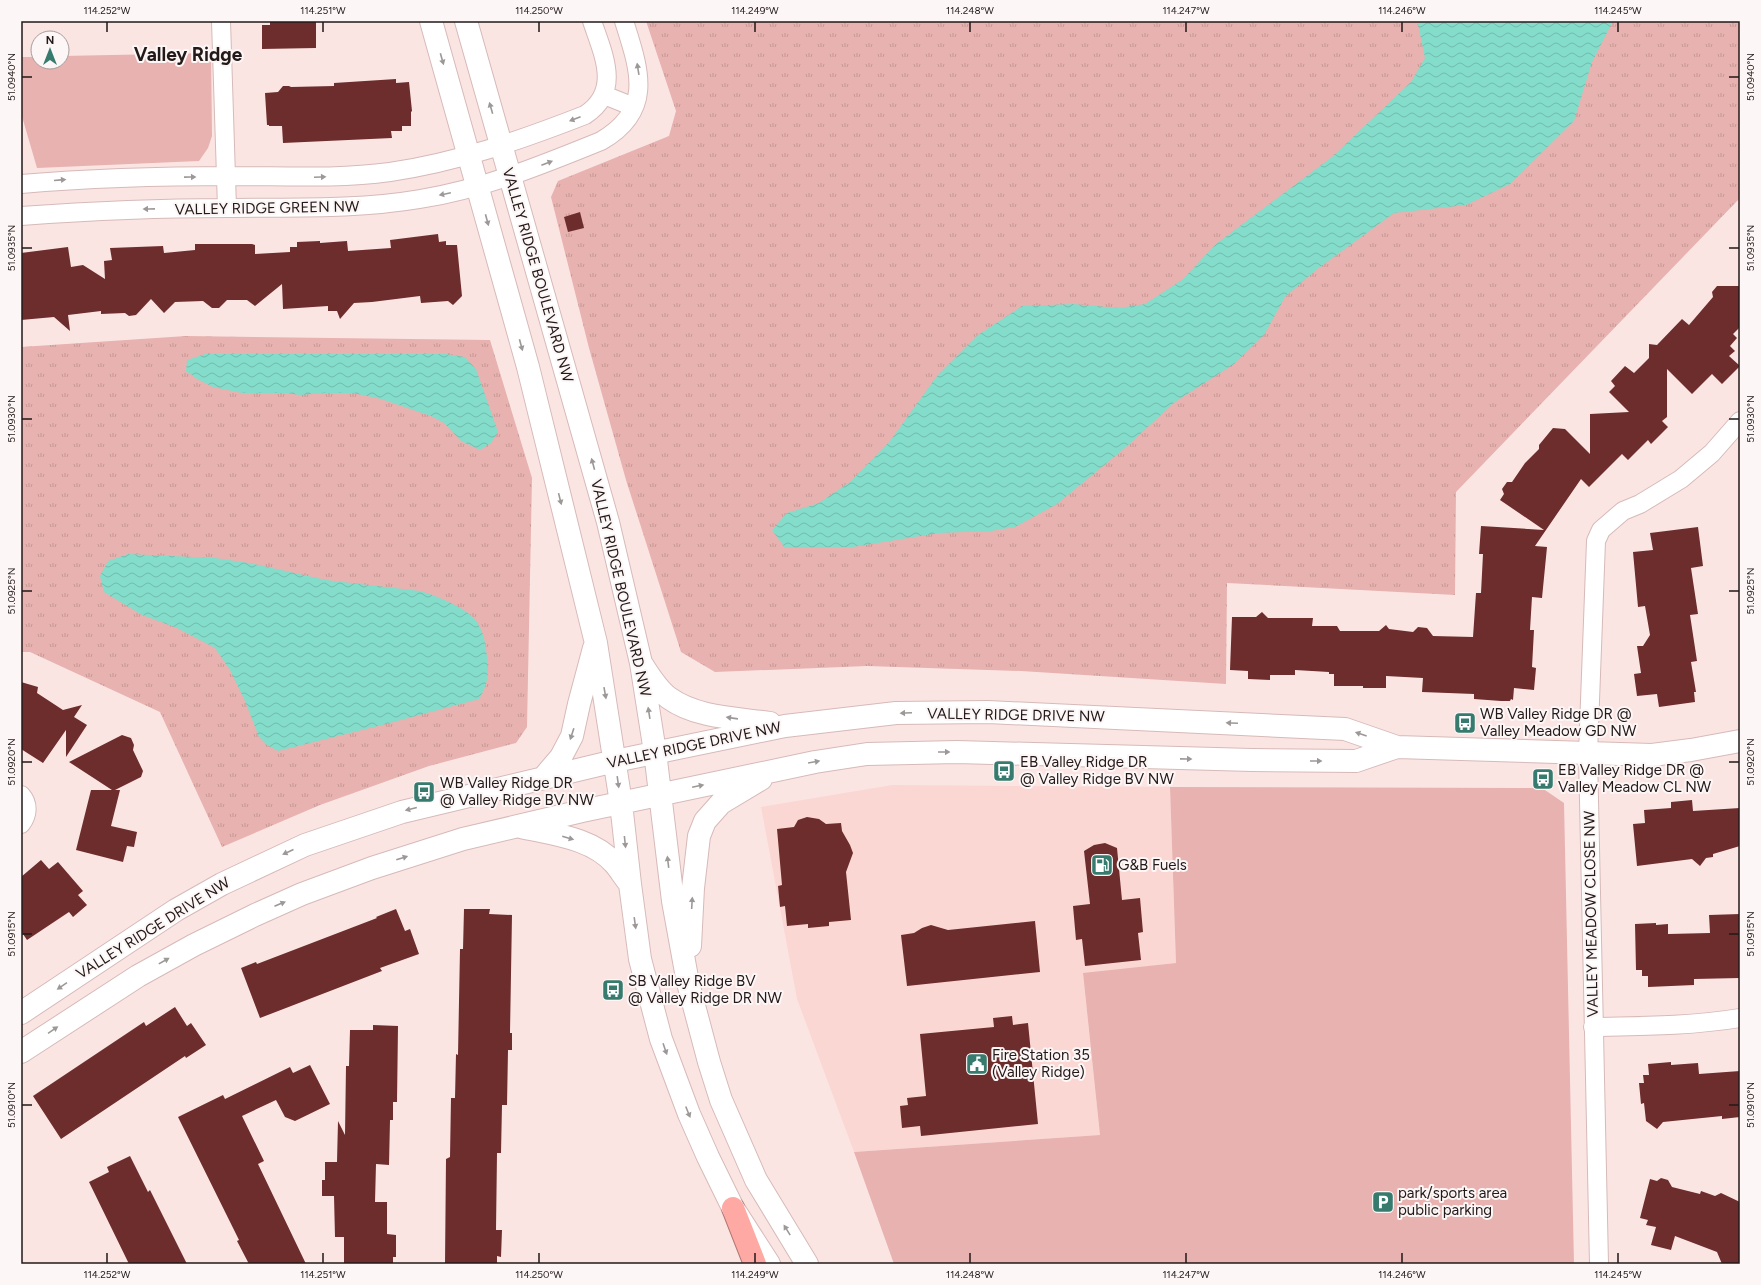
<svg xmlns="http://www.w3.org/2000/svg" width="1761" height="1285" viewBox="0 0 1761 1285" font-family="Figtree,sans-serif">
	<defs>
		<pattern id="grass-tufts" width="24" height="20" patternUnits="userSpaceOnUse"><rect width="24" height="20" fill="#e7b2af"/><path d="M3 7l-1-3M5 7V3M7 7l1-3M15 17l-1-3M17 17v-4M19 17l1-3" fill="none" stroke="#c69896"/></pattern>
		<pattern id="water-waves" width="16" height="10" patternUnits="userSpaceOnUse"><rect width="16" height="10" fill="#84dcca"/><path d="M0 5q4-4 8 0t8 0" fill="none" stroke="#72bcad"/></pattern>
	</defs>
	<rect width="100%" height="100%" fill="#fbe5e3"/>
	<!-- built -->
	<path fill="#fbd7d4" d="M 892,785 L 1170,787 L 1176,963 L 1083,974 L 1100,1135 L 854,1152 L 797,999 L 761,807 Z"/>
	<!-- grass -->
	<path fill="url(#grass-tufts)" d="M 646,21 L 1740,21 L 1740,198 L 1456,492 L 1455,595 L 1227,583 L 1226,684 L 1021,671 L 867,666 L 715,672 L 681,652 L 626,480 L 589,348 L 551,197 L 558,181 L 669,136 L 676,111 Z
		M 186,336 L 490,340 L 532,478 L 527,727 L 516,743 L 429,766 L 320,805 L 222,847 L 160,712 L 30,652 L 21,652 L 21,347 Z"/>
	<!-- park -->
	<path fill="#e7b2af" d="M 211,53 L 212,136 L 208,148 L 199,161 L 37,168 L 21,113 L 21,57 L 38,57 L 38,62 L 62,62 L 62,56 Z
		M 1170,787 L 1542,788 L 1564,803 L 1574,1264 L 894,1264 L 854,1152 L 1100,1135 L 1083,973 L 1176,963 Z"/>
	<!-- water -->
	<path fill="url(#water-waves)" d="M 1420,21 L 1613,21 L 1592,62 L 1574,121 L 1510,184 L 1466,205 L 1394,213 L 1316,270 L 1285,297 L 1264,335 L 1234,364 L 1175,402 L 1125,448 L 1057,504 L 1015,527 L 991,531 L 939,533 L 853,547 L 785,548 L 772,530 L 787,513 L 819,503 L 850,482 L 890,441 L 937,376 L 978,335 L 1022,306 L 1073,304 L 1119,308 L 1145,304 L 1182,280 L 1216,244 L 1332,157 L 1411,82 L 1425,58 L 1418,24 Z
		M 205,354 L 446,354 L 465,357 L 476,369 L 498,432 L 491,443 L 480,450 L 461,441 L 444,423 L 431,416 L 381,399 L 353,393 L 325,393 L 300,395 L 287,393 L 242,393 L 213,387 L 197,379 L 186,371 L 187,360 Z
		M 128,554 L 215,558 L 249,563 L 326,580 L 420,591 C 435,595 469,609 477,622 C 484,633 486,645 487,658 C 489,673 488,685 479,699 L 386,724 L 278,751 L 267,745 L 259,737 L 245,701 L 230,670 L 215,648 L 177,628 L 142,615 L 104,592 L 100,576 L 108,561 Z"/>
	<!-- building -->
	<path fill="#6c2d2c" d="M 270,21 L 316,21 L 316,48 L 262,49 L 262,25 L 270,25 Z
		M 396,79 L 396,83 L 409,82 L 412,111 L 411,112 L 411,126 L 402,126 L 402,131 L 391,131 L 392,138 L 283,143 L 282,126 L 269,126 L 269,125 L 267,125 L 265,93 L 278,92 L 283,86 L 289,86 L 291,87 L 334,86 L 334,83 Z
		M 580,212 L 584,228 L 568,232 L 564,217 Z
		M 438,234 L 439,242 L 446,241 L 446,245 L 457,245 L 462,296 L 453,305 L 448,301 L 421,303 L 420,296 L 372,302 L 354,303 L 340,319 L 337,311 L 328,311 L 328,306 L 283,309 L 282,284 L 255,306 L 247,300 L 227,300 L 219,308 L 212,308 L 203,301 L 175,302 L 164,313 L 151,299 L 136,315 L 129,316 L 125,313 L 101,314 L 101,311 L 68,315 L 70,331 L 54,317 L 21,320 L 21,253 L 68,247 L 71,267 L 83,265 L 105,279 L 104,261 L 112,260 L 110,248 L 163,246 L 164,253 L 195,250 L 195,244 L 252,244 L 255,245 L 255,254 L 290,252 L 290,247 L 297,247 L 297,242 L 320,241 L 320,243 L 347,241 L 348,251 L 391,248 L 390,240 Z
		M 1717,286 L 1740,286 L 1740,327 L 1733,334 L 1737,338 L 1730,346 L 1735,351 L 1729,356 L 1740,366 L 1722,384 L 1712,374 L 1692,394 L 1667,369 L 1667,417 L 1662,421 L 1668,427 L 1651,444 L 1648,440 L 1628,460 L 1622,454 L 1589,487 L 1581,479 L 1535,546 L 1547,547 L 1542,598 L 1532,597 L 1530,630 L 1534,630 L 1532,667 L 1536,668 L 1534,690 L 1514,688 L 1513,700 L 1511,699 L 1510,701 L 1501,701 L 1474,699 L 1474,694 L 1422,692 L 1423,678 L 1386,676 L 1386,688 L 1363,688 L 1363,686 L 1334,686 L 1334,674 L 1329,674 L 1329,672 L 1295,670 L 1295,675 L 1270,675 L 1270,680 L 1248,679 L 1248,671 L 1230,670 L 1232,617 L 1256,617 L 1262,612 L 1268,618 L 1313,618 L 1312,626 L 1337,626 L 1340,631 L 1379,631 L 1386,625 L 1389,629 L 1413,632 L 1418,627 L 1427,628 L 1433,636 L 1473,637 L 1476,593 L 1481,593 L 1483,554 L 1479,554 L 1481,526 L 1544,530 L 1500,500 L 1504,494 L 1502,489 L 1507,482 L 1512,482 L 1525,463 L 1539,449 L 1539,445 L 1553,428 L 1565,429 L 1590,454 L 1590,414 L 1629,412 L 1609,392 L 1615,386 L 1611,381 L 1625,366 L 1634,373 L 1649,358 L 1649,344 L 1657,345 L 1682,319 L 1689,325 L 1713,297 L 1712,292 Z
		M 1698,527 L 1703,566 L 1691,568 L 1698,614 L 1690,615 L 1697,661 L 1691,662 L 1696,692 L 1694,692 L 1695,702 L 1659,707 L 1657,694 L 1637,696 L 1634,674 L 1641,673 L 1637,646 L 1643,646 L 1650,635 L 1645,606 L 1638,607 L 1633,552 L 1653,550 L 1650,533 Z
		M 21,682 L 38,687 L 37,693 L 63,710 L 82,705 L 74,717 L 87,725 L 66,757 L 66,730 L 43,763 L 21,749 Z
		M 122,735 L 131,738 L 134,745 L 133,750 L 143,771 L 141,777 L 115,790 L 120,790 L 111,826 L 137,832 L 134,847 L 127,846 L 123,862 L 76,850 L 91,790 L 112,790 L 69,762 Z
		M 1692,800 L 1693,811 L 1740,808 L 1740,846 L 1713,854 L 1713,857 L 1706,858 L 1700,866 L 1692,859 L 1637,866 L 1633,824 L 1645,823 L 1644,810 L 1671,808 L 1671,802 Z
		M 807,817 L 819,819 L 826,824 L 841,823 L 842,831 L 850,845 L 853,853 L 846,872 L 851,920 L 829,922 L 829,926 L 808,928 L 808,924 L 787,926 L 785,906 L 780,907 L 778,886 L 782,885 L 777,829 L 794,827 L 798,820 Z
		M 1105,843 L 1117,848 L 1122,900 L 1140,898 L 1143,932 L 1138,933 L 1141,960 L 1085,966 L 1082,939 L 1076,940 L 1073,906 L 1090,904 L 1084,851 L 1094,845 Z
		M 41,860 L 49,869 L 58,862 L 83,891 L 78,895 L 87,905 L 73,917 L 69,912 L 27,940 L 21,931 L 21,877 Z
		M 396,909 L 405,931 L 410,929 L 419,954 L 380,968 L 382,971 L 260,1018 L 241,968 L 256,962 L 257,964 L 377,918 L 376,917 Z
		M 464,909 L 490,909 L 489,914 L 512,915 L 510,1033 L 512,1033 L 512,1050 L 508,1050 L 507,1105 L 502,1105 L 501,1153 L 497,1153 L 496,1230 L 502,1230 L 501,1257 L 497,1256 L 497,1264 L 445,1264 L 446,1159 L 450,1157 L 451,1098 L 455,1098 L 456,1054 L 458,1055 L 460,949 L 463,949 Z
		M 1740,914 L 1740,978 L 1694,979 L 1694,985 L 1648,987 L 1648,976 L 1642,976 L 1642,970 L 1636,970 L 1635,924 L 1656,923 L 1656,925 L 1668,924 L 1668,934 L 1710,933 L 1709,915 Z
		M 1035,921 L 1040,972 L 907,986 L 901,935 L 914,933 L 922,928 L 931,925 L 948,930 Z
		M 175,1007 L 187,1026 L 191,1023 L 206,1045 L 186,1058 L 185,1056 L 61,1139 L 33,1096 L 144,1022 L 146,1026 Z
		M 1012,1016 L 1013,1025 L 1028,1023 L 1038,1124 L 921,1136 L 920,1126 L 902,1128 L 900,1106 L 908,1105 L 907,1098 L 926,1096 L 920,1034 L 994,1027 L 993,1018 Z
		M 373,1025 L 398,1026 L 397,1102 L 393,1102 L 393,1120 L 390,1120 L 389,1165 L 376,1164 L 375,1202 L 387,1202 L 387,1234 L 396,1235 L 396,1257 L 393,1257 L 393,1264 L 344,1264 L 344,1237 L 335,1237 L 334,1196 L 322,1196 L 322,1180 L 325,1180 L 325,1162 L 337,1162 L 338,1121 L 345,1135 L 346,1066 L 349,1066 L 350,1030 L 373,1030 Z
		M 1671,1062 L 1671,1065 L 1698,1063 L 1699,1074 L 1740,1071 L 1740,1117 L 1722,1119 L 1722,1116 L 1663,1122 L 1657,1129 L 1646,1121 L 1644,1103 L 1641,1104 L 1639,1083 L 1644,1083 L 1643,1075 L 1649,1075 L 1648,1064 Z
		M 310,1065 L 330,1104 L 295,1121 L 285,1117 L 276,1100 L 242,1116 L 264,1161 L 258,1164 L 306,1264 L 249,1264 L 237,1241 L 239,1240 L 178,1117 L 223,1095 L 225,1099 L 290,1067 L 293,1073 Z
		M 130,1156 L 148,1192 L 150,1190 L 187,1264 L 129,1264 L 89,1182 L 109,1172 L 107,1167 Z
		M 1661,1178 L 1668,1180 L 1672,1187 L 1700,1194 L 1701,1191 L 1715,1196 L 1721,1193 L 1740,1202 L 1740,1264 L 1722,1264 L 1717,1252 L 1675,1236 L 1671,1250 L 1651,1245 L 1656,1227 L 1646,1225 L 1648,1220 L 1640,1218 L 1650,1179 L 1657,1181 Z"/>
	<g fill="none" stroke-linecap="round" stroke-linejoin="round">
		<!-- minor casing -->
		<g stroke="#d6bab8" stroke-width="20">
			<path id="minor" d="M 221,21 L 227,208
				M 604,95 L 634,107
				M 21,184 C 91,178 162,176 233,176 C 285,176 338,179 390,172 C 458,162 521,140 585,115 C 622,91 603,54 592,21
				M 21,216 C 90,211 158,208 227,208 C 292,207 355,210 420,199 C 483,189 542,165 601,141 C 655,110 639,69 624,21
				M 21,795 C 29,804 28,815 21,824
				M 1593,1027 C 1642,1026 1691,1026 1740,1018
				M 1599,1264 L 1588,754 L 1596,541 L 1601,530 L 1623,511 L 1640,504 L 1681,479 L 1712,453 L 1740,421"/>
		</g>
		<!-- tertiary casing -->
		<g stroke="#d6bab8" stroke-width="24">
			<path id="tertiary" d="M 431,21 L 528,367 L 596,643 L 621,803 L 630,884 L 640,959 L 661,1039 L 689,1114 L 708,1157 L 733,1208 L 769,1264
				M 466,21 L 608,522 L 641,663 L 655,752 L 673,901 L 688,983 L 709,1062 L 721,1100 L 756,1180 L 807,1264
				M 643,666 C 650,677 658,690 669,698 C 697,718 736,718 770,723
				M 544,777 L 561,757 L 572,736 L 579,704 L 594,648
				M 521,827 C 552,834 593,838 615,864 C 620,870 625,878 630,884
				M 690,946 L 693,888 L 699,836 L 705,821 L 721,803 L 761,779
				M 21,1013 L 176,910 L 222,884 L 305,845 L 402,812 L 615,761 L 785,726 L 896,713 L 988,712 L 1345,729 L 1397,747 L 1652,755 L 1691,750 L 1740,741
				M 21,1052 L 138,976 L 194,945 L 255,915 L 302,894 L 372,868 L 463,839 L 582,811 L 815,762 L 867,754 L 957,752 L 1252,760 L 1356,761 L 1397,747"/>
		</g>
		<!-- motorway casing -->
		<g stroke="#b27773" stroke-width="24">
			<path id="motorway" d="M 733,1208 L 755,1264"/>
		</g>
		<!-- minor -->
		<use href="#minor" stroke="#fff" stroke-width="18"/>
		<!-- tertiary -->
		<use href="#tertiary" stroke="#fff" stroke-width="22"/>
		<!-- motorway -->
		<use href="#motorway" stroke="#ffa9a4" stroke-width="22"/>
	</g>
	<!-- one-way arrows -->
	<defs><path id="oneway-solid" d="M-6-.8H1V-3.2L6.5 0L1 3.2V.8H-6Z"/></defs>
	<g fill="#9c9897">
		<use href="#oneway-solid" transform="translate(442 59) rotate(74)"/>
		<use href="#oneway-solid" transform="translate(638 69) rotate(-99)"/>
		<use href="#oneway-solid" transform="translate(491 108) rotate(-106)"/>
		<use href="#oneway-solid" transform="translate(575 119) rotate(159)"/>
		<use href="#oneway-solid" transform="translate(547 163) rotate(-21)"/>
		<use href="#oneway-solid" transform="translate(190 177) rotate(-1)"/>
		<use href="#oneway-solid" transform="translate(320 177) rotate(-2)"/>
		<use href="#oneway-solid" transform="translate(60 180) rotate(-5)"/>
		<use href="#oneway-solid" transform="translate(445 194) rotate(168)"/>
		<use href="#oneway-solid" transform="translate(149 209) rotate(179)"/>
		<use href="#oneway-solid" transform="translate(487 220) rotate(75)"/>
		<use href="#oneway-solid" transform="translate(521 345) rotate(75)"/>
		<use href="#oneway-solid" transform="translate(593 464) rotate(-105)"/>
		<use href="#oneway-solid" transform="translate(560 499) rotate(76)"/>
		<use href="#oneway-solid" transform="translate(605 693) rotate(80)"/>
		<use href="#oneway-solid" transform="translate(649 713) rotate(-99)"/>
		<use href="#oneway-solid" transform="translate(906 713) rotate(178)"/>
		<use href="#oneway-solid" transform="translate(732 718) rotate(-172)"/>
		<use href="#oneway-solid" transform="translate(1232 723) rotate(-177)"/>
		<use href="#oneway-solid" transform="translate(572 734) rotate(108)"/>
		<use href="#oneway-solid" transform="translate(1361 734) rotate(-161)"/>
		<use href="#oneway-solid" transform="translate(944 752)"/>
		<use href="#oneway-solid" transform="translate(1186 759) rotate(1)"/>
		<use href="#oneway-solid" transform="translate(1316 761)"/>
		<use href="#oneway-solid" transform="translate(814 762) rotate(-10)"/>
		<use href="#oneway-solid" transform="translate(618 782) rotate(82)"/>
		<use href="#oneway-solid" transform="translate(698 786) rotate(-12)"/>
		<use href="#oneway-solid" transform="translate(411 809) rotate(166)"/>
		<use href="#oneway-solid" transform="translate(568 838) rotate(16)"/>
		<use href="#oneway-solid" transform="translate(625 842) rotate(84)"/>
		<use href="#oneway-solid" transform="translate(288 852) rotate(156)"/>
		<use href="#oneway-solid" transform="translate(402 858) rotate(-18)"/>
		<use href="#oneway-solid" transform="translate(668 862) rotate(-97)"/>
		<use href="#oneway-solid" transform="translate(692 903) rotate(-87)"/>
		<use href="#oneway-solid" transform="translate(280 904) rotate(-23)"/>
		<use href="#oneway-solid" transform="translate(635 923) rotate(82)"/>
		<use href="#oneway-solid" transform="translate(164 961) rotate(-29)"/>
		<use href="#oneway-solid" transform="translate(62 986) rotate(146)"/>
		<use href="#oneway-solid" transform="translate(53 1030) rotate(-34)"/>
		<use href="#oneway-solid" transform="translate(665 1049) rotate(71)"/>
		<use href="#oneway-solid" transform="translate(688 1112) rotate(68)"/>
		<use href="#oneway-solid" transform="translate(787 1230) rotate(-122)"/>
	</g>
	<!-- ticks -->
	<path fill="none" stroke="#221918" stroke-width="1.5" d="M 107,22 L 107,32M 323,22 L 323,32M 539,22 L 539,32M 755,22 L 755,32M 970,22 L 970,32M 1186,22 L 1186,32M 1402,22 L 1402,32M 1618,22 L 1618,32M 22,77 L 32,77M 1729,77 L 1739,77M 22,248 L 32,248M 1729,248 L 1739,248M 22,419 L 32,419M 1729,419 L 1739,419M 22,591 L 32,591M 1729,591 L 1739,591M 22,762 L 32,762M 1729,762 L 1739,762M 22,934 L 32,934M 1729,934 L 1739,934M 22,1105 L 32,1105M 1729,1105 L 1739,1105M 107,1253 L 107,1263M 323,1253 L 323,1263M 539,1253 L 539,1263M 755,1253 L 755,1263M 970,1253 L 970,1263M 1186,1253 L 1186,1263M 1402,1253 L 1402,1263M 1618,1253 L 1618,1263"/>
	<!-- icons -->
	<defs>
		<g id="bus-square" transform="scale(1.15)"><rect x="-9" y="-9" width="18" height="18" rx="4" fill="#377b6e" stroke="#fcf6f6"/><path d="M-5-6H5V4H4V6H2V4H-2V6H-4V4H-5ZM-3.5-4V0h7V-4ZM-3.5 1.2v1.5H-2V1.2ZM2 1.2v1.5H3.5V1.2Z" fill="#fff"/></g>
		<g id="fuel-square" transform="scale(1.15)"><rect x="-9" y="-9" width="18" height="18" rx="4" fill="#377b6e" stroke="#fcf6f6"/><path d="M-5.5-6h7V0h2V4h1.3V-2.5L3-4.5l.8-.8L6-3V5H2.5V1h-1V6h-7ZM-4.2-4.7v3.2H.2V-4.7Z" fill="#fff"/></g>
		<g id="civic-square" transform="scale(1.15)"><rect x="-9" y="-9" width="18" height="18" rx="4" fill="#377b6e" stroke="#fcf6f6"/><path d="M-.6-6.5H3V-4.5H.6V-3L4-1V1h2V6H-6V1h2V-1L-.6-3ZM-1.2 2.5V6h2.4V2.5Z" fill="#fff"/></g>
		<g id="parking-square" transform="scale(1.15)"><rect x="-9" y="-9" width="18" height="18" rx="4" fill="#377b6e" stroke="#fcf6f6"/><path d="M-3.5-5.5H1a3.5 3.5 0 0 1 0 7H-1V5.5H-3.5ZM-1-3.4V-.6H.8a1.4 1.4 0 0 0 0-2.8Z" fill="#fff"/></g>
	</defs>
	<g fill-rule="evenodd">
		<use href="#bus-square" x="1465" y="723"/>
		<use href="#bus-square" x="1004" y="771"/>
		<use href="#bus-square" x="1543" y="779"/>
		<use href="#bus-square" x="424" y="792"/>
		<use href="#fuel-square" x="1102" y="865"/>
		<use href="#bus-square" x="613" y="990"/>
		<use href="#civic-square" x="977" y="1064"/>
		<use href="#parking-square" x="1383" y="1202"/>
	</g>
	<g text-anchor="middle" stroke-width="4" stroke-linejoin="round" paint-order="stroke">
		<!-- street labels -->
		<g font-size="15" fill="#221918" stroke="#fcf6f6">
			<text transform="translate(267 208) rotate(-1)" y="5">VALLEY RIDGE GREEN NW</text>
			<text transform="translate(538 275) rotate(74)" y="5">VALLEY RIDGE BOULEVARD NW</text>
			<text transform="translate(621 588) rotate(77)" y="5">VALLEY RIDGE BOULEVARD NW</text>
			<text transform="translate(1016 715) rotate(1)" y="5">VALLEY RIDGE DRIVE NW</text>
			<text transform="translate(694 745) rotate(-12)" y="5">VALLEY RIDGE DRIVE NW</text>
			<text transform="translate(1591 914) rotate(-91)" y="5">VALLEY MEADOW CLOSE NW</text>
			<text transform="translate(153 928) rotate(-32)" y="5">VALLEY RIDGE DRIVE NW</text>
		</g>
		<!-- poi labels -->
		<g font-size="15" fill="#221918" stroke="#fcf6f6" text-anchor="start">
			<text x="1480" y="719">WB Valley Ridge DR @<tspan x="1480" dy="17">Valley Meadow GD NW</tspan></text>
			<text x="1020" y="767">EB Valley Ridge DR<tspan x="1020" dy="17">@ Valley Ridge BV NW</tspan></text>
			<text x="1558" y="775">EB Valley Ridge DR @<tspan x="1558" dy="17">Valley Meadow CL NW</tspan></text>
			<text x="440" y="788">WB Valley Ridge DR<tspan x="440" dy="17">@ Valley Ridge BV NW</tspan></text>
			<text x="1118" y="870">G&amp;B Fuels</text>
			<text x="628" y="986">SB Valley Ridge BV<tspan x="628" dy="17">@ Valley Ridge DR NW</tspan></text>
			<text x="992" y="1060">Fire Station 35<tspan x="992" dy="17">(Valley Ridge)</tspan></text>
			<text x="1398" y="1198">park/sports area<tspan x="1398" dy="17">public parking</tspan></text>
		</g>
		<!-- district labels -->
		<g font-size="19" font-weight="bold" fill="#221918" stroke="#fcf6f6">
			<text x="188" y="61">Valley Ridge</text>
		</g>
	</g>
	<!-- border -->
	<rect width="1761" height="1285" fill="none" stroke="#fcf6f6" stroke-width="44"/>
	<!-- north arrow -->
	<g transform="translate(50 50)"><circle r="19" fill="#fcf6f6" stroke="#a59e9d"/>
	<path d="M0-3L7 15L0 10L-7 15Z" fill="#377b6e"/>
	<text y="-6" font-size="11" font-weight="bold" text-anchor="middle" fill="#221918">N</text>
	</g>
	<rect x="22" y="22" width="1717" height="1241" fill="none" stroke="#221918" stroke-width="1.5"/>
	<g font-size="10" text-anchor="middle" fill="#221918">
		<text x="107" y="14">114.252°W</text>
		<text x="323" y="14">114.251°W</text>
		<text x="539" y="14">114.250°W</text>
		<text x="755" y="14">114.249°W</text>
		<text x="970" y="14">114.248°W</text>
		<text x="1186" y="14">114.247°W</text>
		<text x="1402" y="14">114.246°W</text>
		<text x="1618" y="14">114.245°W</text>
		<text transform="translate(11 77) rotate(-90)" y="4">51.0940°N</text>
		<text transform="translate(1750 77) rotate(-90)" y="4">51.0940°N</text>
		<text transform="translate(11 248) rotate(-90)" y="4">51.0935°N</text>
		<text transform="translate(1750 248) rotate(-90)" y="4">51.0935°N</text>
		<text transform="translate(11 419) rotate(-90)" y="4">51.0930°N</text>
		<text transform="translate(1750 419) rotate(-90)" y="4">51.0930°N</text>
		<text transform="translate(11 591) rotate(-90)" y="4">51.0925°N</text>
		<text transform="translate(1750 591) rotate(-90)" y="4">51.0925°N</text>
		<text transform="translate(11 762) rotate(-90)" y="4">51.0920°N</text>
		<text transform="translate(1750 762) rotate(-90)" y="4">51.0920°N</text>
		<text transform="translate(11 934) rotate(-90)" y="4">51.0915°N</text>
		<text transform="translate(1750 934) rotate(-90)" y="4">51.0915°N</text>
		<text transform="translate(11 1105) rotate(-90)" y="4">51.0910°N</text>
		<text transform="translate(1750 1105) rotate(-90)" y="4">51.0910°N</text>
		<text x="107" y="1278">114.252°W</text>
		<text x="323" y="1278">114.251°W</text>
		<text x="539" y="1278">114.250°W</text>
		<text x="755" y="1278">114.249°W</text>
		<text x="970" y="1278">114.248°W</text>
		<text x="1186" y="1278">114.247°W</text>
		<text x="1402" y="1278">114.246°W</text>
		<text x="1618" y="1278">114.245°W</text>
	</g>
</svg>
